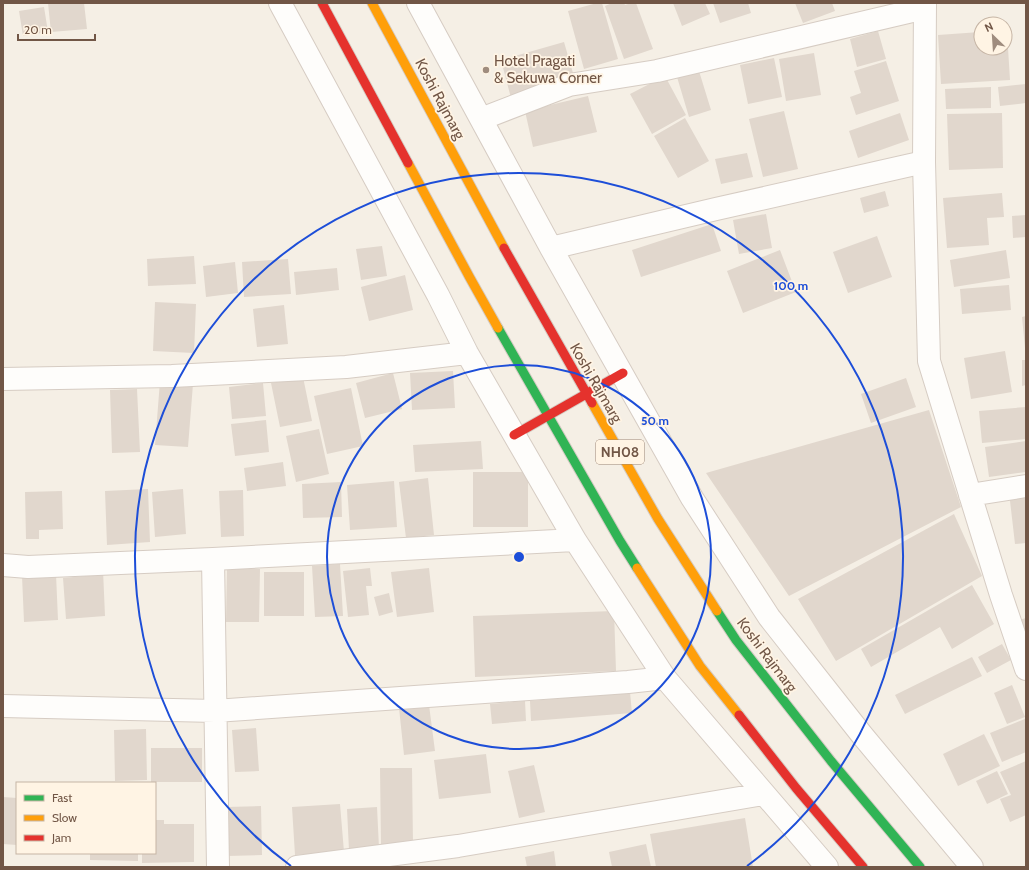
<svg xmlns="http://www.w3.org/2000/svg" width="1029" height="870" viewBox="0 0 1029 870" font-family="Cabin,sans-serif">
	<rect width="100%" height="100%" fill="#f5efe5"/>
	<!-- building -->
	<path fill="#e1d7cd" d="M 48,3 L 84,3 L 87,29 L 51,32 Z
		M 597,3 L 602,3 L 618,59 L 584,69 L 568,11 Z
		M 612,3 L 624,3 L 625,5 L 631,3 L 636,3 L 653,49 L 624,59 L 605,6 Z
		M 673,3 L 705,3 L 710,14 L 682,26 Z
		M 713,3 L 748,3 L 751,13 L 720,23 Z
		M 795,3 L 832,3 L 835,11 L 803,23 Z
		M 44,7 L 48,32 L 23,36 L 19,11 Z
		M 878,31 L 886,59 L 857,67 L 850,39 Z
		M 980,32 L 981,50 L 1008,48 L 1010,80 L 941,84 L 938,35 Z
		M 564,42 L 575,80 L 511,98 L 501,60 Z
		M 814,53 L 821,95 L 786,101 L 779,59 Z
		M 774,58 L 782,97 L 748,104 L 740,65 Z
		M 886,61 L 899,101 L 856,115 L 850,97 L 861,93 L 854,71 Z
		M 699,71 L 711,110 L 689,117 L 677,77 Z
		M 665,76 L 686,115 L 652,134 L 630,94 Z
		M 1026,84 L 1026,103 L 1000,106 L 998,87 Z
		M 991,87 L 991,108 L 946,109 L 945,89 Z
		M 588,96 L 597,132 L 533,147 L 525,111 Z
		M 784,111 L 798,169 L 763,177 L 749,119 Z
		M 900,113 L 909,140 L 858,158 L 849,131 Z
		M 1002,113 L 1003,168 L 949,170 L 947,114 Z
		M 685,118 L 709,161 L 678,178 L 654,136 Z
		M 747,153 L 753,177 L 721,184 L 715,159 Z
		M 885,191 L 889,206 L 864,213 L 860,198 Z
		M 1002,193 L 1004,217 L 987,218 L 989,245 L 947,248 L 943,198 Z
		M 766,214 L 772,248 L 739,254 L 733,220 Z
		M 1026,215 L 1026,237 L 1013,238 L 1012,216 Z
		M 712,224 L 721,251 L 641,277 L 632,250 Z
		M 877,236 L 892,277 L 848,293 L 833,252 Z
		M 382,246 L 387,276 L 361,280 L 356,249 Z
		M 780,250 L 796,292 L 743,313 L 727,271 Z
		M 1006,250 L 1010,278 L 954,287 L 950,260 Z
		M 194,256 L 196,284 L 148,286 L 147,259 Z
		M 288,259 L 291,294 L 244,297 L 242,262 Z
		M 235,262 L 238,293 L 206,297 L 203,266 Z
		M 337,268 L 339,290 L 296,295 L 294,272 Z
		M 405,275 L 413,310 L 369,321 L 361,287 Z
		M 1009,285 L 1011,310 L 962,314 L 960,289 Z
		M 155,302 L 196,304 L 194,353 L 153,351 Z
		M 284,305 L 288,344 L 257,347 L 253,309 Z
		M 1026,316 L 1026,348 L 1025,348 L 1022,317 Z
		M 1005,351 L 1012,392 L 971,399 L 964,358 Z
		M 1022,360 L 1026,360 L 1026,385 L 1022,386 Z
		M 453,371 L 455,408 L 412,410 L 410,373 Z
		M 393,373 L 402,409 L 365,418 L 356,383 Z
		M 303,377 L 312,421 L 280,427 L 271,383 Z
		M 906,378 L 916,407 L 871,423 L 861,394 Z
		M 160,381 L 193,384 L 188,447 L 155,445 Z
		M 263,383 L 266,416 L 232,419 L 229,387 Z
		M 351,388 L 363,446 L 327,454 L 314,396 Z
		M 137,389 L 140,452 L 112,453 L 110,390 Z
		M 1026,407 L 1026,439 L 982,443 L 979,411 Z
		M 929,410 L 961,507 L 789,596 L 706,473 Z
		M 266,420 L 269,452 L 235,456 L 231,424 Z
		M 319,429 L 329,474 L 296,482 L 286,436 Z
		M 481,441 L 483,469 L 415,472 L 413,445 Z
		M 1026,441 L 1026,472 L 989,477 L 985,447 Z
		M 283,462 L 286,486 L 247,491 L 244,468 Z
		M 473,472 L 528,472 L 528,527 L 473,527 Z
		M 428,478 L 434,535 L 406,538 L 399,482 Z
		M 394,481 L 397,527 L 350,530 L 347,485 Z
		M 341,482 L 342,517 L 303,518 L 302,484 Z
		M 148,489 L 150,542 L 107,545 L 105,491 Z
		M 183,489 L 186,534 L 155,537 L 152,492 Z
		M 243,490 L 244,536 L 221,537 L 219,491 Z
		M 1026,490 L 1026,543 L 1015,544 L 1009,492 Z
		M 62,491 L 63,529 L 39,530 L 39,539 L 26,539 L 25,492 Z
		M 954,514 L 982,576 L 836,661 L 798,599 Z
		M 340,564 L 343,616 L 315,617 L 312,566 Z
		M 227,568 L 260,569 L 259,622 L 226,622 Z
		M 370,568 L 372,586 L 366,586 L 369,615 L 348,617 L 343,571 Z
		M 429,568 L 434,612 L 397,617 L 391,572 Z
		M 103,570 L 105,616 L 66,619 L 63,578 L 85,576 L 85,572 Z
		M 264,572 L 304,572 L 304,616 L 264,616 Z
		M 56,574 L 58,620 L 24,622 L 22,576 Z
		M 972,585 L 994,624 L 952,649 L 940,627 L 871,667 L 861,649 Z
		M 389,593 L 393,612 L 379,616 L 374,597 Z
		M 614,611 L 616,671 L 475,677 L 473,616 Z
		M 1026,618 L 1026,637 L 1019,620 Z
		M 1002,644 L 1011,660 L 987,673 L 978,657 Z
		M 972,657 L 982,676 L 905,714 L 895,695 Z
		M 1012,685 L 1025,717 L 1007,724 L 994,693 Z
		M 630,692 L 632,713 L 531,721 L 530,701 Z
		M 525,701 L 526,721 L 492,724 L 490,704 Z
		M 429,705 L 435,751 L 404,755 L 399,708 Z
		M 1025,719 L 1026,721 L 1026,752 L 1002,762 L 990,733 Z
		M 256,728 L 259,771 L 235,772 L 232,730 Z
		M 146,729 L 147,780 L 115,781 L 114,730 Z
		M 984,734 L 1000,766 L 958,786 L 943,754 Z
		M 151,748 L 202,748 L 202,782 L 151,782 Z
		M 486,754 L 491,793 L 439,799 L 434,760 Z
		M 1026,761 L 1026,815 L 1010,822 L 1000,799 L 1011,795 L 1000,772 Z
		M 534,765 L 545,812 L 519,818 L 508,771 Z
		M 380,768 L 412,768 L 413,845 L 381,845 Z
		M 997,771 L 1008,794 L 987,804 L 976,781 Z
		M 3,797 L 17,798 L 17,845 L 3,844 Z
		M 340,804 L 344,852 L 295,855 L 292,807 Z
		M 261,806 L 262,855 L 227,856 L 227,807 Z
		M 377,807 L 379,848 L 349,850 L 347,809 Z
		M 745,818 L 753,867 L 656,867 L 650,834 Z
		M 155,820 L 164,820 L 164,824 L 194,824 L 194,862 L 142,863 L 142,853 L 155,853 Z
		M 646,844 L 651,867 L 612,867 L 609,852 Z
		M 554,851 L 556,867 L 527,867 L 525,857 Z
		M 90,853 L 138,853 L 138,861 L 90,860 Z"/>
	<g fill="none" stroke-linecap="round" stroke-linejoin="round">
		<!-- street casing -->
		<g stroke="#d6ccc3" stroke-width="24">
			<path id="street" d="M 280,3 L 438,295 L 467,353 L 575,540 L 665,678 L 827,867
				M 418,3 L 551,248 L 692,498 L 769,617 L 862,735 L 972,867
				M 925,3 L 924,162 L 929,361 L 1001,595 L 1026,669
				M 481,119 L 569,85 L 657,71 L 925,8
				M 551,248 L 716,209 L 924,162
				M 3,379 L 172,376 L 346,367 L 467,353
				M 970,495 L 1026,486
				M 213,559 L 218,867
				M 3,565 L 28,567 L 213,559 L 575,540
				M 3,706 L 215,711 L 628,682 L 665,678
				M 297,867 L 458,846 L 763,794"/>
		</g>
		<!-- fast casing -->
		<g stroke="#d4cbc3" stroke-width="11">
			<path id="fast" d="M 498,328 L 620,541 L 637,568
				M 717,611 L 736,640 L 831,761 L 920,867"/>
		</g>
		<!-- slow casing -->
		<g stroke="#d4cbc3" stroke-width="11">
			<path id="slow" d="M 372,3 L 504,248
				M 408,163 L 470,278 L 498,328
				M 592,403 L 658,519 L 717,611
				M 637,568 L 700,666 L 739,715"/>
		</g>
		<!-- jam casing -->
		<g stroke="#d4cbc3" stroke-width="11">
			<path id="jam" d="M 322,3 L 408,163
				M 504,248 L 592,403
				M 514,435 L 623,373
				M 739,715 L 796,788 L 863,867"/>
		</g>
		<!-- street -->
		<use href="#street" stroke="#fefdfb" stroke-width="22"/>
		<!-- fast -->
		<use href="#fast" stroke="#30b455" stroke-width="9"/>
		<!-- slow -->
		<use href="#slow" stroke="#ff9f0a" stroke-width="9"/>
		<!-- jam -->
		<use href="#jam" stroke="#e5322d" stroke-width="9"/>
	</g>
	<!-- distance rings -->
	<g fill="none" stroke="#1d4ed8" stroke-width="2">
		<circle cx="519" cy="557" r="192"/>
		<path d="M291 866A384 384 0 1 1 747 866"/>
	</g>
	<!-- markers -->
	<circle fill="#9f8c7e" stroke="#fff4e4" stroke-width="1.5" cx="486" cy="70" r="4"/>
	<g text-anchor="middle" stroke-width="3.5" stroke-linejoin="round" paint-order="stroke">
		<!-- shield labels -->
		<rect fill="#fff4e4" stroke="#9c8575" stroke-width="1" x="596" y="440" width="48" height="24" rx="3"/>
		<g font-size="14" font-weight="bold" fill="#715646">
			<text x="620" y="457">NH08</text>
		</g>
		<!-- poi labels -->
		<g font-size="15" fill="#715646" stroke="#fff4e4" text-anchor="start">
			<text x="494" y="66">Hotel Pragati<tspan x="494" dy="17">&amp; Sekuwa Corner</tspan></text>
		</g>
		<!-- street labels -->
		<g font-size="15" fill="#715646" stroke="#fff4e4">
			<text transform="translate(440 99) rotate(62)" y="5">Koshi Rajmarg</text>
			<text transform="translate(596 383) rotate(60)" y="5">Koshi Rajmarg</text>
			<text transform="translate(767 655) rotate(53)" y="5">Koshi Rajmarg</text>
		</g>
	</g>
	<circle cx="519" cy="557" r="6" fill="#1d4ed8" stroke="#fff4e4" stroke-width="2"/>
	<g font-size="12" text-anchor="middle" font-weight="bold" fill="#1d4ed8" stroke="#fff4e4" stroke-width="3.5" stroke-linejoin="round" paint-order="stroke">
		<text x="791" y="290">100 m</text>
		<text x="655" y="425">50 m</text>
	</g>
	<!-- border -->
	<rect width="1029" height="870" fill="none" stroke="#715646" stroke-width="8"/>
	<!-- legend -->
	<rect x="16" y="782" width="140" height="72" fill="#fff4e4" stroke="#c6b5a5"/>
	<rect x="24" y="795" width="20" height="6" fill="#30b455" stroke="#c6b5a5"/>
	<text x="52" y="802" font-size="12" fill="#715646">Fast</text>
	<rect x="24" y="815" width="20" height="6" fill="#ff9f0a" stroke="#c6b5a5"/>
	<text x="52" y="822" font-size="12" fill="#715646">Slow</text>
	<rect x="24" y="835" width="20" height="6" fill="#e5322d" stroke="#c6b5a5"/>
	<text x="52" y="842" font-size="12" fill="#715646">Jam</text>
	<!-- north arrow -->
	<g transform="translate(993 36) rotate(335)"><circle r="19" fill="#fff4e4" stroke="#c6b5a5"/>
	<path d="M0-3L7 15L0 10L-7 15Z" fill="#9f8c7e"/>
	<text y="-6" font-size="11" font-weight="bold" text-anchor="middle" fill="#715646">N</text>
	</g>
	<!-- scale -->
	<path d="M18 34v6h77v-6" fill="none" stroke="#715646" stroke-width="2"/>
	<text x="24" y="34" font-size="12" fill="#715646" stroke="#fff4e4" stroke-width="3" paint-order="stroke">20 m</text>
</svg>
